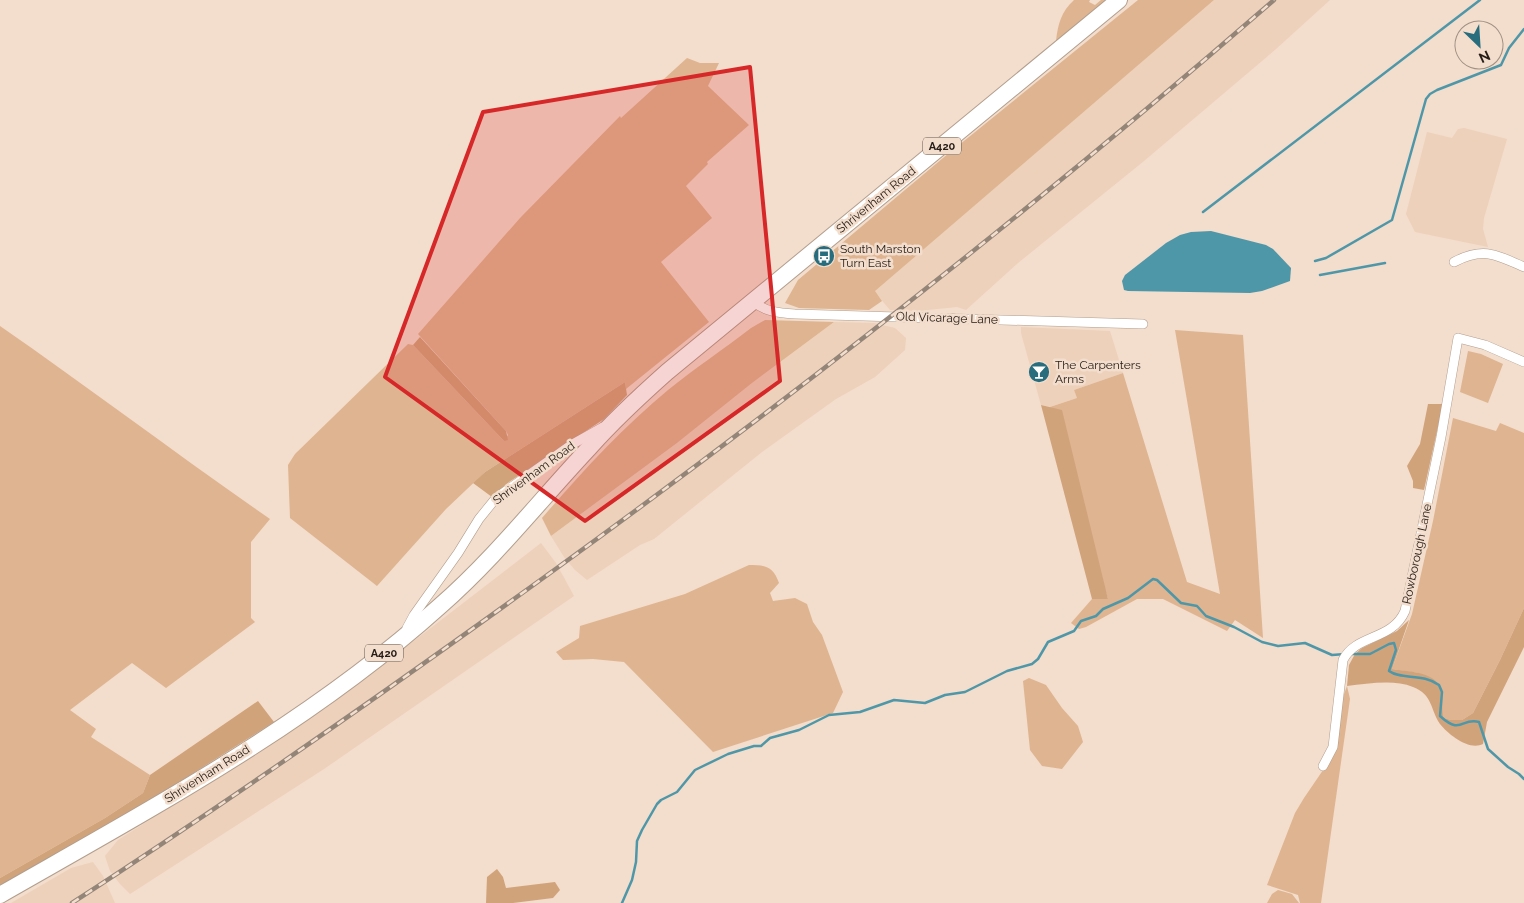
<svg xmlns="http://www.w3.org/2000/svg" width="1524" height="903" viewBox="0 0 1524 903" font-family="Raleway,sans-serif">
	<rect width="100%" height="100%" fill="#f3ddcc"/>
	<!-- built -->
	<path fill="#edd1bb" d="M 1214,0 L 1330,0 L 1276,49 L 1144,161 L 1018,263 L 966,310 L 957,307 L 918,311 L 890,310 L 874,291 Z
		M 1464,128 L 1507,139 L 1484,218 L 1483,229 L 1488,247 L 1415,232 L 1406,214 L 1427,132 L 1452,138 L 1458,129 Z
		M 834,322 L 874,323 L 895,328 L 906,338 L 905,350 L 875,377 L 836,399 L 762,452 L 654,539 L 640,545 L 587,580 L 575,570 L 564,557 L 551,536 L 677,443 L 752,383 Z
		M 1021,327 L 1110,331 L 1123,373 L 1074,390 L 1077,398 L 1050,407 L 1041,405 L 1021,333 Z
		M 541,543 L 556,563 L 574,596 L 324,769 L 130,894 L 120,884 L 110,871 L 105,856 L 118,840 L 259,751 L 343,692 L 423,634 Z
		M 93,862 L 103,876 L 115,903 L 11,903 L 71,868 Z"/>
	<!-- green -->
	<path fill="#dfb490" d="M 1074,0 L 1090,0 L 1089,2 L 1095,5 L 1101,0 L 1110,0 L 1064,38 L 1056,41 C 1058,24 1061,12 1074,0 Z
		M 1138,0 L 1214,0 L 875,291 L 882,301 L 869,310 L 799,308 L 785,303 L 798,280 L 943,158 Z
		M 687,58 L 700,63 L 719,63 L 708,86 L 749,125 L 707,162 L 708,164 L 686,186 L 712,218 L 661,262 L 709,322 L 626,389 L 625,382 L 485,472 L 446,509 L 377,586 L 290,518 L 288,465 L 295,454 L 408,344 L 413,345 L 504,441 L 508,435 L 506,431 L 418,334 L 520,218 L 620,116 L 621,118 Z
		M 765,320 L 834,322 L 752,383 L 677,443 L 551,536 L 542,518 C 581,473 622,428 668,390 C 695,368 724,349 751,328 Z
		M 0,326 C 91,389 179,456 270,519 L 251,542 L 251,618 L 255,622 L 166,688 L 132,663 L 70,710 L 96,729 L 91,737 L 150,775 L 143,793 L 105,818 L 0,878 Z
		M 1175,330 L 1243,335 L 1263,638 L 1235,620 L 1227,631 L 1163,599 L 1137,599 L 1086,627 L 1079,629 L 1071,623 L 1092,599 L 1108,599 L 1050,407 L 1077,398 L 1074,390 L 1123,373 L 1187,582 L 1220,594 Z
		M 1468,351 L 1481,354 L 1503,364 L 1488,403 L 1460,392 Z
		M 1453,418 L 1496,431 L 1500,423 L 1524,433 L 1524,608 L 1500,660 L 1473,713 L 1462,720 L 1451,720 L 1444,718 L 1442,714 L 1442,701 L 1418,673 L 1392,669 L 1412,614 L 1433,521 Z
		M 749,565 C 765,565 773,566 779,583 L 770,593 L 773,601 L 795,598 L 807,604 L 813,622 L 822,635 L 843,692 L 833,713 L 713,752 L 624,662 L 593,659 L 563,660 L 556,652 L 579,638 L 580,626 L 685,594 Z
		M 1029,678 L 1046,685 L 1062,708 L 1078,726 L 1083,742 L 1062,769 L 1042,766 L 1030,750 L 1023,681 Z
		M 1347,686 L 1350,699 L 1321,903 L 1300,903 L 1298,895 L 1267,885 L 1295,813 L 1304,798 L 1334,754 L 1337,745 L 1342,700 Z
		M 1278,890 L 1292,894 L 1299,903 L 1267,903 L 1272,894 Z"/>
	<!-- forest -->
	<path fill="#d1a37b" d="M 420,337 L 506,431 L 508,440 L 504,441 L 413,345 Z
		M 625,382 L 627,395 L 604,419 L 509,482 L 492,497 L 473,483 L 485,472 Z
		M 1428,404 L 1443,404 L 1424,490 L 1413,488 L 1413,481 L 1407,466 L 1420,444 Z
		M 1041,405 L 1062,410 L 1108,599 L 1092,599 Z
		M 1524,608 L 1524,647 L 1487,722 L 1483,744 C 1469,751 1449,735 1440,724 C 1430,709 1433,695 1413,687 C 1393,679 1368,684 1347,686 L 1349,665 L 1355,654 L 1362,648 L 1397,631 L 1409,620 L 1392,669 C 1410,672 1439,671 1442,694 C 1443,702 1441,711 1444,718 L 1451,720 L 1462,720 L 1473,713 L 1500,660 Z
		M 258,701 L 274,722 L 129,814 L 0,889 L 0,878 L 105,818 L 143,793 L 150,775 Z
		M 497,869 L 503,877 L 506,888 L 555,882 L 560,890 L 553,898 L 513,903 L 486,903 L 487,877 Z"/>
	<!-- water -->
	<path fill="#4e97a8" d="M 1211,231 L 1266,245 L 1273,249 L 1291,268 L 1290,281 L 1262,291 L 1250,293 L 1128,291 L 1124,290 L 1122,281 L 1125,275 L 1166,243 L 1180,235 L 1191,232 Z"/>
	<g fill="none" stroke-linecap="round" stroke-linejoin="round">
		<!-- stream -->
		<path stroke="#4e97a8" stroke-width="2.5" d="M 1203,212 L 1480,0
			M 1315,261 L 1326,258 L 1392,220 L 1426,99 L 1430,94 L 1437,90 L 1501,65 L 1509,48 L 1524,29
			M 1320,275 L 1385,263
			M 1350,654 L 1370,654 L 1389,644 L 1394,643 L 1396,650 L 1389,671 C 1401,680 1423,673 1439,685 L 1442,692 L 1440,716 C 1462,736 1461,717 1479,722 L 1488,749 L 1508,767 L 1519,774 L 1524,779
			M 622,903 L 632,880 L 636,862 L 637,841 L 642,830 L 657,804 L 661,800 L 677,792 L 695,770 L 728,754 L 754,746 L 761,746 L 770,738 L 799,730 L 829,715 L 860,712 L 894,700 L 925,703 L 945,695 L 965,692 L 1007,671 L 1032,664 L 1038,659 L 1048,642 L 1074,631 L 1081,621 L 1096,616 L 1103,609 L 1128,598 L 1153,579 L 1157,580 L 1181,603 L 1197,606 L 1206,616 L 1234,627 L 1262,642 L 1278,646 L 1305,643 L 1332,655 L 1345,654"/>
		<!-- street casing -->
		<g stroke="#b29e8d" stroke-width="10">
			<path id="street" d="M 1454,262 C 1483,247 1495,254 1524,267
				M 754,302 C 765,312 780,313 795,314 L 1143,324
				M 407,628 L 414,615 L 458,553 L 479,519 L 496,498 L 571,445 L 603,427
				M 1323,766 L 1333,747 L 1343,660 C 1356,634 1392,641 1405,611 L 1441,437 L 1458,338 L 1485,345 L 1524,362"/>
		</g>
		<!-- highway casing -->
		<g stroke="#b29e8d" stroke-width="18">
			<path id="highway" d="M 0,895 C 152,808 309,724 440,606 C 495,558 540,500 590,447 C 614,420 640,396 667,372 L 1119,0"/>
		</g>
		<!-- street -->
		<use href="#street" stroke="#fff" stroke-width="9"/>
		<!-- highway -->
		<use href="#highway" stroke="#fff" stroke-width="16"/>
		<!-- rail casing -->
		<g stroke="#948579" stroke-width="4.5">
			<path id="rail" d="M 72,903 C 237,796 398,683 557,568 C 804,389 1044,200 1274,0"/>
		</g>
		<!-- rail -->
		<use href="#rail" stroke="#f3ddcc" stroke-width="2.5" stroke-dasharray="8" stroke-linecap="butt"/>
	</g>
	<!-- marked area -->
	<path fill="#d62828" fill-opacity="0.2" stroke="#d62828" stroke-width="4" stroke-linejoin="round" d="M 750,67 L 780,381 L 585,521 L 385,377 L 483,112 Z"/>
	<!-- icons -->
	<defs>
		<g id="bus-disc" transform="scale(1.125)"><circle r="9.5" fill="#286d7d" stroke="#f3ddcc"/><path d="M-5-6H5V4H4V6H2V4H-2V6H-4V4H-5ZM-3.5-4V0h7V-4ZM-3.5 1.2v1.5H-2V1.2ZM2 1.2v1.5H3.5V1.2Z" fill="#fff"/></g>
		<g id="bar-disc" transform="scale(1.125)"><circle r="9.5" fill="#286d7d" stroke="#f3ddcc"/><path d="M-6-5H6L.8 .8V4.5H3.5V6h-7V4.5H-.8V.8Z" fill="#fff"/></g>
	</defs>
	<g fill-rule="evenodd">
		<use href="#bus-disc" x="824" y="256"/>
		<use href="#bar-disc" x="1039" y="372"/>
	</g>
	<g text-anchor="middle" stroke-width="5" stroke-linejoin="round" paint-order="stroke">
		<!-- shield labels -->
		<g fill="#f3ddcc" stroke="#62564d" stroke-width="1">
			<rect x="923" y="137.5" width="38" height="17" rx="4"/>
			<rect x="365" y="644.5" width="38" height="17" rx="4"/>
		</g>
		<g font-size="11" font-weight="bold" fill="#241c16">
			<text x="942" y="150">A420</text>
			<text x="384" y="657">A420</text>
		</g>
		<!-- street labels -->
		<g font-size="12" fill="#241c16" stroke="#f3ddcc">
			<text transform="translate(876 200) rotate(-39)" y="4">Shrivenham Road</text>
			<text transform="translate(947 318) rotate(2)" y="4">Old Vicarage Lane</text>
			<text transform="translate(534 473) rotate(-36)" y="4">Shrivenham Road</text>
			<text transform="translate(1417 554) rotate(-78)" y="4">Rowborough Lane</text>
			<text transform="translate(207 774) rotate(-32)" y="4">Shrivenham Road</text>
		</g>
		<!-- poi labels -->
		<g font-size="12" fill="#241c16" stroke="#f3ddcc" text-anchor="start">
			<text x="840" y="253">South Marston<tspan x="840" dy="14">Turn East</tspan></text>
			<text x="1055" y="369">The Carpenters<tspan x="1055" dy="14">Arms</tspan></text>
		</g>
	</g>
	<!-- north arrow -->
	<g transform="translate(1479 45) rotate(155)"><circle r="24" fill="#f3ddcc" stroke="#a09083"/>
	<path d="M0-4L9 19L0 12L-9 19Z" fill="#286d7d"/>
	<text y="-8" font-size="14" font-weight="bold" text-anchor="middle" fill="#241c16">N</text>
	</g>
</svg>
